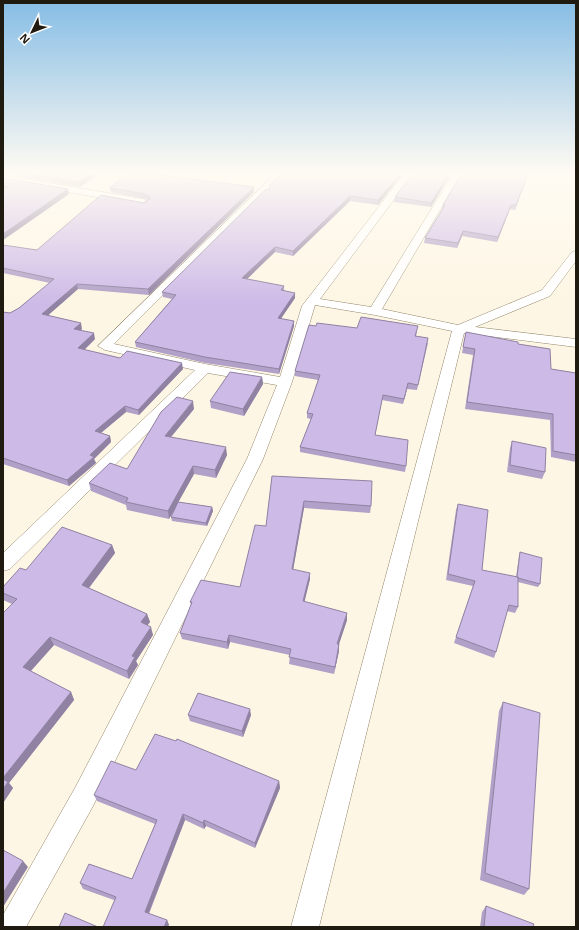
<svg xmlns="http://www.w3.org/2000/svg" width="579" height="930" viewBox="0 0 579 930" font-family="'Noto Sans',sans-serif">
	<rect width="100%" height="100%" fill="#fef6e4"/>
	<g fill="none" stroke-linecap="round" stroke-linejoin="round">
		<!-- minor casing -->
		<g stroke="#92856b" stroke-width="1">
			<path id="minor" d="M 275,174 L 284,174 L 114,344 L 205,364 L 280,377 L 302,306 L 404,174 L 413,174 L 320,299 L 371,307 L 453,174 L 461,174 L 382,309 L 458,325 L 542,290 L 572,252 L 576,251 L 576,261 L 550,296 L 475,327 L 576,339 L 576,347 L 464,333 L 319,927 L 291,927 L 452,331 L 375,315 L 315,305 L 292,382 L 263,459 L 93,806 L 26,927 L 3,927 L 3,915 L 75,788 L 247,459 L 277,385 L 208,373 L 10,569 L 3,571 L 3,553 L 195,370 L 105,350 L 98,346 Z
				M 3,175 L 143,199 L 148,202 L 143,205 L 3,181 Z"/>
		</g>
		<!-- minor -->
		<use href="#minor" fill="#fff" fill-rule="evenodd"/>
	</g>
	<!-- wall -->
	<path fill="#b1a0c7" d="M 5,174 L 99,174 L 80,187 Z
		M 403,174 L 378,205 L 350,201 L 293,256 L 275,252 L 246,279 L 284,286 L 284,290 L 295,298 L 281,318 L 294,326 L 279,374 L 205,363 L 136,347 L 135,342 L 172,299 L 163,297 L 162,292 L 269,190 Z
		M 412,174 L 451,174 L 431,207 L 394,202 L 395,197 Z
		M 461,174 L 528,174 L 515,210 L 510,209 L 497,242 L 462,236 L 457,248 L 424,243 L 425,238 L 443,209 L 442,209 L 443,205 Z
		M 3,178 L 69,194 L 3,240 Z
		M 254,187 L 254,192 L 149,295 L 78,289 L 48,315 L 82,329 L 80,330 L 95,339 L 84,350 L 120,358 L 183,369 L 139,415 L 126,412 L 101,433 L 110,436 L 111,442 L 94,459 L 96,463 L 69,486 L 3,464 L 3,312 L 10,313 L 19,308 L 50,283 L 3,273 L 3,245 L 37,250 L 148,200 L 145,199 L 111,192 L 110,188 Z
		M 316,326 L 417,332 L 416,336 L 428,343 L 417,390 L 407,389 L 403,404 L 382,400 L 375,435 L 406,466 L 405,472 L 300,452 L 300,447 L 311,419 L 307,418 L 307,413 L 318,380 L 295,376 L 295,371 Z
		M 466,332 L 518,344 L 551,369 L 576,373 L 576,462 L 551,457 L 550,420 L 465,409 L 473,355 L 462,353 Z
		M 262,377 L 263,384 L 244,416 L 211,408 L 210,401 Z
		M 194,409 L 171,437 L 227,455 L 216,478 L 194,474 L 178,502 L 212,507 L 213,511 L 207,526 L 172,521 L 171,517 L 175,508 L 169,519 L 127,510 L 126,505 L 91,491 L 89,483 L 127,469 Z
		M 512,441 L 545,472 L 542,479 L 507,472 L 510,448 Z
		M 272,476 L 371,506 L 370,513 L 304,508 L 293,570 L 310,579 L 304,602 L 347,620 L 339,644 L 339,651 L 334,674 L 289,664 L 290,655 L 230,642 L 228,649 L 182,639 L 180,633 L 191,605 L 190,602 L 240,587 L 266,526 Z
		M 458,504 L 482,570 L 516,577 L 519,556 L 520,552 L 540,584 L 538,587 L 518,582 L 518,607 L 515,613 L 507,611 L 496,652 L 494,658 L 454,643 L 473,586 L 446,580 L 456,510 Z
		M 112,545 L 115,553 L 89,588 L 147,614 L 150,622 L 147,625 L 153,635 L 136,661 L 138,665 L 129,679 L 54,645 L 31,671 L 71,692 L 74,700 L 9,783 L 13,788 L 3,803 L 3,613 L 12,604 L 3,600 L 3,587 L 26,570 Z
		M 503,702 L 529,889 L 524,895 L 480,880 L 499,711 Z
		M 188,715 L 251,715 L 243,737 L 190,721 Z
		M 136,770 L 279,781 L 280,788 L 255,848 L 206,826 L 204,829 L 185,820 L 149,914 L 167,920 L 169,925 L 114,900 L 83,889 L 80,883 L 132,879 L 155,824 L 97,801 L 94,795 Z
		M 486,906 L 533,927 L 480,927 L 482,912 Z"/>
	<!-- shaded-wall -->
	<path fill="#9082a2" d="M 91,174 L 99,174 L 80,187 L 79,182 Z
		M 400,174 L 403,174 L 378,205 L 378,200 Z
		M 449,174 L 451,174 L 431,207 L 431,203 Z
		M 528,174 L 515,210 L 516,205 Z
		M 254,187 L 254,192 L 149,295 L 148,289 Z
		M 68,189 L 69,194 L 3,240 L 3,234 Z
		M 350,196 L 350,201 L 293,256 L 293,251 Z
		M 511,205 L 510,209 L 497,242 L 498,237 Z
		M 463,231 L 462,236 L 457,248 L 458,243 Z
		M 275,247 L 275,252 L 242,284 L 242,278 Z
		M 77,284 L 78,289 L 44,319 L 42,314 Z
		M 295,293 L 295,298 L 278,323 L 278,318 Z
		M 294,321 L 294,326 L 279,374 L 279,369 Z
		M 81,323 L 82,329 L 75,335 L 74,329 Z
		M 94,333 L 95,339 L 80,354 L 78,348 Z
		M 182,363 L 183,369 L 139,415 L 138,410 Z
		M 262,377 L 263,384 L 244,416 L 243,409 Z
		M 408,383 L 407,389 L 403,404 L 404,399 Z
		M 193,401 L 194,409 L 166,443 L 165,436 Z
		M 125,406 L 126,412 L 96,437 L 95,431 Z
		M 110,436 L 111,442 L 94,459 L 96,463 L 69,486 L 67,480 L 90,455 Z
		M 226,447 L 227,455 L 216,478 L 215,470 Z
		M 193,466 L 194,474 L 169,519 L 168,511 Z
		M 304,501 L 304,508 L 292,576 L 292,569 Z
		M 212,507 L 213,511 L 207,526 L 206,523 Z
		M 112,545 L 115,553 L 85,593 L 82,585 Z
		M 310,573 L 310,579 L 303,608 L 303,601 Z
		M 347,613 L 347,620 L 337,650 L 337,644 Z
		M 147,614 L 150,622 L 144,630 L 141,622 Z
		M 151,627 L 153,635 L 136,661 L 138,665 L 129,679 L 127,671 L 132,656 Z
		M 229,635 L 230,642 L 228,649 L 227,642 Z
		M 50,637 L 54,645 L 27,675 L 23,667 Z
		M 339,644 L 339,651 L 334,674 L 335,667 Z
		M 71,692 L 74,700 L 9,783 L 13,788 L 3,803 L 3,778 Z
		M 250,709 L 251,715 L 243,737 L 242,731 Z
		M 279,781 L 280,788 L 255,848 L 255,843 Z
		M 183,814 L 185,820 L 147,917 L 145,912 Z
		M 204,820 L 206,826 L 204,829 L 203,823 Z
		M 23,861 L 28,867 L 3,907 L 3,893 Z
		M 167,920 L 169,925 L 168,927 L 164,927 Z"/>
	<!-- building -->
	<path fill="#cebae7" stroke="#9082a2" d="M 31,174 L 91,174 L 79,182 Z
		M 126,174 L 154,174 L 254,187 L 148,289 L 77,284 L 42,314 L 81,323 L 74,329 L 94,333 L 78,348 L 120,358 L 127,351 L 182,363 L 138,410 L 125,406 L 95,431 L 110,436 L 90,455 L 94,457 L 67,480 L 3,458 L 3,312 L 10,313 L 19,308 L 54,279 L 3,268 L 3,245 L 37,250 L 101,195 L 144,203 L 150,199 L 150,197 L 145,194 L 110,188 Z
		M 282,174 L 400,174 L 378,200 L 350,196 L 293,251 L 275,247 L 242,278 L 284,286 L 281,290 L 295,293 L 278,318 L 294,321 L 279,369 L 205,357 L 135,342 L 176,295 L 162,292 L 266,189 L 269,190 L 270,185 Z
		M 412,174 L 449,174 L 431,203 L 395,197 Z
		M 461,174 L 528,174 L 516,205 L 511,205 L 498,237 L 463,231 L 458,243 L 425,238 L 445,205 L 443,205 Z
		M 3,178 L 68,189 L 3,234 L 3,190 L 8,186 L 3,185 Z
		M 361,317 L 418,326 L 415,336 L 428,338 L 418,385 L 408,383 L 404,399 L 383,395 L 375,435 L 408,440 L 406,466 L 300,447 L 313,414 L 307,413 L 320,375 L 295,371 L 309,325 L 316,326 L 317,323 L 357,328 Z
		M 466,332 L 518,342 L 518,344 L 550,349 L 551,369 L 576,373 L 576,455 L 553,451 L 553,414 L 467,402 L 475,349 L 463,347 Z
		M 230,372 L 262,377 L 243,409 L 210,401 Z
		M 177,397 L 193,401 L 165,436 L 226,447 L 215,470 L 193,466 L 168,511 L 126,502 L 128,498 L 89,483 L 110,463 L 127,469 L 161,412 Z
		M 512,441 L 546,448 L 545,472 L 510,465 Z
		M 272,476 L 372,481 L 371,506 L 304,501 L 292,569 L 310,573 L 303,601 L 347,613 L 337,644 L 339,644 L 335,667 L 289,657 L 291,649 L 229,635 L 227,642 L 180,633 L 192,602 L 190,602 L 201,580 L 240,587 L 255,525 L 266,526 Z
		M 178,502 L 212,507 L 206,523 L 171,517 Z
		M 458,504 L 488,510 L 482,570 L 518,577 L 518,607 L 509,605 L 496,652 L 456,637 L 475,581 L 448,574 Z
		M 62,527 L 112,545 L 82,585 L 147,614 L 141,622 L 151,627 L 132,656 L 135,657 L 127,671 L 50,637 L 23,667 L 71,692 L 3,778 L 3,613 L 17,599 L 3,593 L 3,587 L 20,568 L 26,570 Z
		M 520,552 L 542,558 L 540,584 L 518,578 L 518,577 L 517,577 Z
		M 198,693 L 250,709 L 242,731 L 188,715 Z
		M 503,702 L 540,713 L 529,889 L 485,873 Z
		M 155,734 L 176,741 L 177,739 L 279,781 L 255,843 L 204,820 L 203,823 L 183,814 L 145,912 L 167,920 L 164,927 L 103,927 L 116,897 L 80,883 L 89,864 L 132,879 L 157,820 L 94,795 L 111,761 L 136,770 Z
		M 3,779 L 8,782 L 3,789 Z
		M 3,850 L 23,861 L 3,893 Z
		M 486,906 L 534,924 L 533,927 L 484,927 Z
		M 65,913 L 98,927 L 59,927 Z"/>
	<!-- sky -->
	<linearGradient id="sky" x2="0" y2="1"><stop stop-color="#86bde5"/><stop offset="0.57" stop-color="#fffbf3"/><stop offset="1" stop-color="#fffbf3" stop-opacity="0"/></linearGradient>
	<rect width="579" height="304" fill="url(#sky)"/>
	<!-- border -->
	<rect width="579" height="930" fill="none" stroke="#201b10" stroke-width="8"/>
	<!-- north arrow -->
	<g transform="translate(32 32) rotate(227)" stroke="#ffffff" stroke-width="3" paint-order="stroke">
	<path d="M0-3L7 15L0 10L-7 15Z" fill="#201b10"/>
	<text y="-6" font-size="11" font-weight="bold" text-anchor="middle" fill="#201b10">N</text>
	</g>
</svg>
